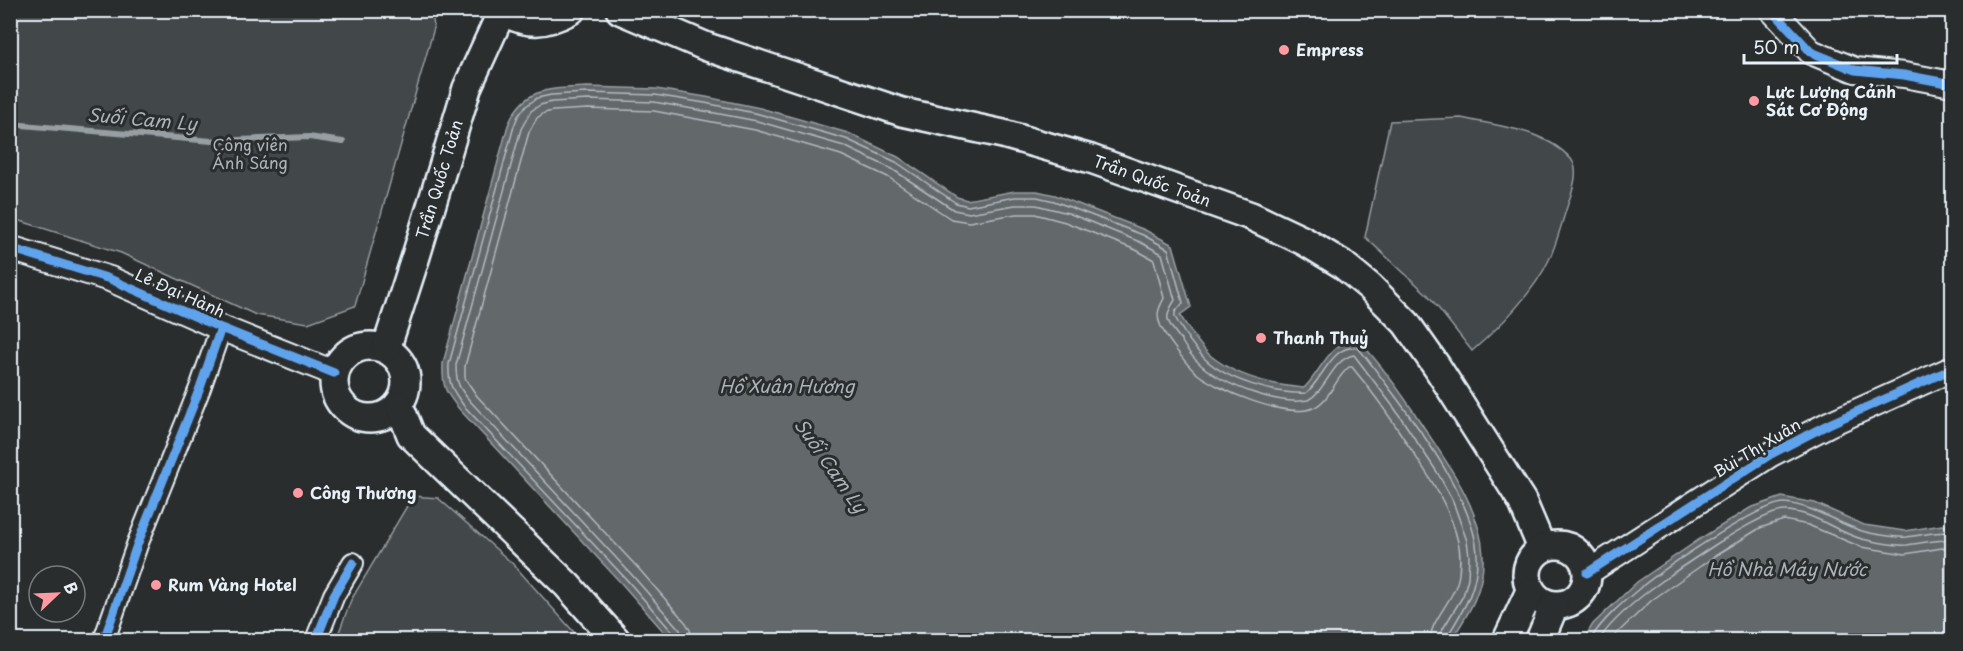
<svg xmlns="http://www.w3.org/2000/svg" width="1963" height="651" viewBox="0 0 1963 651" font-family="'Playpen Sans',sans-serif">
	<rect width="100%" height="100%" fill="#2a2d2e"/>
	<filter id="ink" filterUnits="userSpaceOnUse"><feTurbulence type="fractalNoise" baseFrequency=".0167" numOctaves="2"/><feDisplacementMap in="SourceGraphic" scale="12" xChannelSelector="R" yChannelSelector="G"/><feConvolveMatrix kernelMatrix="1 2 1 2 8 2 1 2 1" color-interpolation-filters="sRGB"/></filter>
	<g filter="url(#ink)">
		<!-- green -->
		<path fill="#424648" stroke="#959ca0" stroke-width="1.5" d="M 11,10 L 432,11 L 434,28 L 355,306 L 308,323 L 256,315 L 121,253 L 11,218 Z
			M 1461,118 C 1497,126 1545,129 1571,159 C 1581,171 1571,194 1567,207 C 1561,225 1557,243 1549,260 C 1534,292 1499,328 1472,351 L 1428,295 L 1365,237 L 1390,121 Z
			M 413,496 L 438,498 L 513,564 L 581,640 L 336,640 L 351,600 Z"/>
		<!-- water -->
		<path fill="#63686b" stroke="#989fa3" stroke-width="1.5" d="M 587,87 L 656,89 L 706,97 L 760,108 L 848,133 L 898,157 L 957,197 L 967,200 L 1015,191 L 1037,191 L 1055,195 L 1145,230 L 1173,245 L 1191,307 L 1180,315 C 1189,329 1199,346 1211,356 C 1237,377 1272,385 1304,388 C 1322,371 1330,337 1360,342 C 1383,367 1403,395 1421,423 C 1446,461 1481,508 1483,555 C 1485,588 1469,613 1452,639 L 671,640 L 622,584 L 460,410 C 445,392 442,387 443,363 L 508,125 C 524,86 551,89 587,87 Z
			M 1782,497 L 1815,503 L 1864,525 L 1905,531 L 1942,525 L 1952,526 L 1952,640 L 1583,640 L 1593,624 L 1637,582 L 1703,537 L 1750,508 Z"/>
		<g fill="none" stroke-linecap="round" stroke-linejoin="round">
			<!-- shore -->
			<path stroke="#b3bac0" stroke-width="1.5" d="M 675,640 L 674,634 L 627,580 L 464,406 C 452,390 448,384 449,364 L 514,126 L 518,116 L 526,106 L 537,98 L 551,95 L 587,93 L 655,95 L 705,103 L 759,114 L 846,139 L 896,162 L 956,203 L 968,206 L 1015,197 L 1037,197 L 1054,201 L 1143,235 L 1168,249 L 1183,303 L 1175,312 L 1175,317 C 1183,332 1193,347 1205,359 C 1227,380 1276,395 1306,393 C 1322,381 1332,343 1358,348 C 1368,359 1377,372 1386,384 C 1418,426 1475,502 1477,555 C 1478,588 1464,609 1448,635 L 1447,640
				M 683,640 L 680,630 L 632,575 L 470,401 C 459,388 456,383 456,365 L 521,129 L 531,111 L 540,105 L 552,102 L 588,100 L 654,102 L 704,111 L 757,121 L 844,146 L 892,169 L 954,210 L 969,213 L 1015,205 L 1036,205 L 1068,213 L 1140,242 L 1162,254 L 1175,300 C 1162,320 1168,322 1181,340 C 1186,349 1193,358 1201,365 C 1223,385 1279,406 1308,400 C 1327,390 1332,359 1354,355 L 1395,409 L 1437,472 L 1452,499 L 1467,541 L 1469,556 L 1468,578 L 1463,596 L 1441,632 L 1439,640
				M 692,640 L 690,630 L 686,623 L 639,569 L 477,396 L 465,378 L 465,366 L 529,132 L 537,118 L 544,113 L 553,111 L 588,109 L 654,111 L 755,130 L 841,155 L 888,177 L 951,219 L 969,222 L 1016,214 L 1035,214 L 1065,222 L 1136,250 L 1154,260 L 1164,298 C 1162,303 1158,308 1158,315 C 1158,324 1164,332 1169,340 C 1177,351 1185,363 1195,372 C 1216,390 1287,419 1313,408 C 1330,401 1335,378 1349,367 L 1352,367 C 1372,391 1391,418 1408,445 C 1428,475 1450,506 1458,542 C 1461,553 1460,563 1459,574 C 1456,599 1431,618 1430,640
				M 1590,640 C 1602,620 1622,603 1640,588 C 1662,570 1761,502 1785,503 C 1814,506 1836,523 1862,531 C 1873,534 1897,538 1907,537 C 1923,535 1937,531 1952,532
				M 1599,640 C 1609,624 1632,604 1647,592 C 1671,574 1759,511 1785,511 C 1813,511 1836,532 1862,539 C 1875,542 1894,546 1907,545 C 1923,543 1937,539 1952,540
				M 1610,640 L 1652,600 L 1715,556 L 1760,528 L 1784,520 L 1808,525 L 1861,547 L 1905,554 L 1942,548 L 1952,549"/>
			<!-- stream -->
			<path stroke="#989fa3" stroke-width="6" d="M 10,124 L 212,141 L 309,137 L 343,142"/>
			<!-- minor casing -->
			<g stroke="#e8f1f8" stroke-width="24">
				<path id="minor" d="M 104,640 L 137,545 L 200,388 L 221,328
					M 316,640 L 334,595 L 353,563"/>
			</g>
			<!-- tertiary casing -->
			<g stroke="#e8f1f8" stroke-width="28">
				<path id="tertiary" d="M 1772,10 L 1811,52 L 1855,70 L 1904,75 L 1952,84
					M 10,248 L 110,279 L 221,328 L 334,373
					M 1587,573 L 1771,454 L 1829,424 L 1952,369"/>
			</g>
			<!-- secondary casing -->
			<g stroke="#e8f1f8" stroke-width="32">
				<g id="secondary">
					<path d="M 501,10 C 528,26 545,24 571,10"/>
					<path id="s1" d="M 620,10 L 707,47 L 902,112 L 1003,134 L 1091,159 L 1251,216 L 1304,241 L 1342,264 L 1370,287 L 1406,323 L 1437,367 L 1522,501 L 1542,548"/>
					<circle cx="370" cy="382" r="36"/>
					<path id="s2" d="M 386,349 L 416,256 L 467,88 L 502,11"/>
					<path d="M 399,405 L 411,435 L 567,585 L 616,640"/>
					<circle cx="1557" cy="575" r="30"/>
					<path d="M 1507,640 L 1530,591"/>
					<path d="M 1540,640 L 1554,606"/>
				</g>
			</g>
			<!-- minor -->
			<use href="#minor" stroke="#2a2d2e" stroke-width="20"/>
			<!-- tertiary -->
			<use href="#tertiary" stroke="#2a2d2e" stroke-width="24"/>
			<!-- secondary -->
			<use href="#secondary" stroke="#2a2d2e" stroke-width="27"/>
			<!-- cycleway casing -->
			<g stroke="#2a2d2e" stroke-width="13">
				<path id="cycleway" d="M 1772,10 L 1811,52 L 1855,70 L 1904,75 L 1952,84
					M 10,248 L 110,279 L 221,328 L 334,373
					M 1587,573 L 1771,454 L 1829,424 L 1952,369
					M 104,640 L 137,545 L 200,388 L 221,328
					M 316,640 L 334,595 L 353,563"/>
			</g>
			<!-- cycleway -->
			<use href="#cycleway" stroke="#60a3ed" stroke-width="9"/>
		</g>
	</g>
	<!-- markers -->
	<g fill="#ff9aa2" stroke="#2a2d2e" stroke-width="2">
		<circle cx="1284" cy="50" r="6"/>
		<circle cx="1754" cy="101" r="6"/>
		<circle cx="1261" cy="338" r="6"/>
		<circle cx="298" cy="493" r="6"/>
		<circle cx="156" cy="585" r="6"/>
	</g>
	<g text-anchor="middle" stroke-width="6" stroke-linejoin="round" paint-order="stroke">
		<!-- poi labels -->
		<g font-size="16" font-weight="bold" fill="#e8f1f8" stroke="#2a2d2e" text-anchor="start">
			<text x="1296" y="56">Empress</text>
			<text x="1766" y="98">Lực Lượng Cảnh<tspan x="1766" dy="18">Sát Cơ Động</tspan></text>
			<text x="1273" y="344">Thanh Thuỷ</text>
			<text x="310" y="499">Công Thương</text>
			<text x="168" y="591">Rum Vàng Hotel</text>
		</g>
		<!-- park labels -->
		<g font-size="16" fill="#aeb5ba" stroke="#2a2d2e">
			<text x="250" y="151">Công viên<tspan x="250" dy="18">Ánh Sáng</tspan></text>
		</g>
		<!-- street labels -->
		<g font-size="16" fill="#e8f1f8" stroke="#2a2d2e">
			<text dy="6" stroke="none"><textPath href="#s2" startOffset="178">Trần Quốc Toản</textPath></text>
			<text dy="6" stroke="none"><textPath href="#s1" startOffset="560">Trần Quốc Toản</textPath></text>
			<text transform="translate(180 293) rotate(24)" y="6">Lê Đại Hành</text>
			<text transform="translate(1757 448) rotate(-31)" y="6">Bùi Thị Xuân</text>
		</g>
		<!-- water labels -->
		<g font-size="18" font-style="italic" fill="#acb3b9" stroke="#2a2d2e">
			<text transform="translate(142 120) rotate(5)" y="6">Suối Cam Ly</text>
			<text x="787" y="393">Hồ Xuân Hương</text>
			<text transform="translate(830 466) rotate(55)" y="6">Suối Cam Ly</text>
			<text x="1787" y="576">Hồ Nhà Máy Nước</text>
		</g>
	</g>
	<!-- margin -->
	<rect width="1963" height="651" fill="none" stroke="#2a2d2e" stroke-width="36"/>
	<rect x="18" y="18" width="1927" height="615" fill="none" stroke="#e8f1f8" stroke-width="2" filter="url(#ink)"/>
	<!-- north arrow -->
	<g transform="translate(57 594) rotate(67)"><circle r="28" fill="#2a2d2e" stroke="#767b7f" stroke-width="1.5"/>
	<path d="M0-4.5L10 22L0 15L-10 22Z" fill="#ff9aa2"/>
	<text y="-9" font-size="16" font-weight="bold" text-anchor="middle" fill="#e8f1f8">B</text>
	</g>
	<!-- scale -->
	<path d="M1744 54v9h153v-9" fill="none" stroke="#e8f1f8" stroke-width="3"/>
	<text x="1753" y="54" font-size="18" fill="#e8f1f8" stroke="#2a2d2e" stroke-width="4.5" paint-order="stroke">50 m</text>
</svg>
